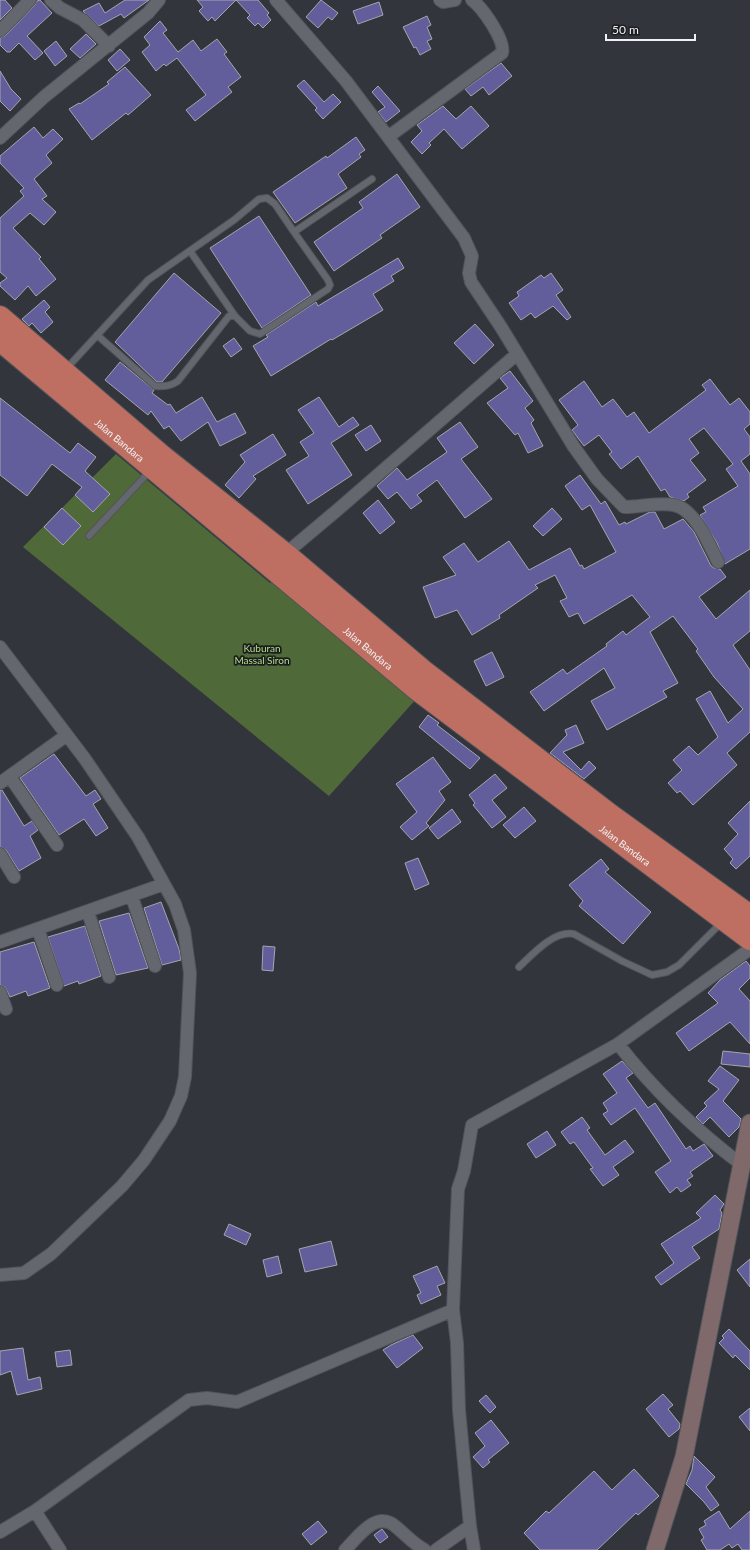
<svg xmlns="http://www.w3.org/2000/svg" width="750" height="1550" viewBox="0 0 750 1550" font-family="Lato,sans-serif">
	<rect width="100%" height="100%" fill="#33353c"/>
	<!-- green -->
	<path fill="#506938" d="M 116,454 L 270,583 L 276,578 L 418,697 L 329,796 L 23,547 Z"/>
	<!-- building -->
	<path fill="#625e9c" stroke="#a5a5ad" d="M 0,0 L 5,0 L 12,8 L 0,20 Z
		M 40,0 L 52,13 L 27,36 L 43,53 L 35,60 L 19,43 L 10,52 L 7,52 L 0,45 L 0,38 L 5,36 L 35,5 L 37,1 Z
		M 125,0 L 149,0 L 124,18 L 121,14 L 99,26 L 83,11 L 99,3 L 105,13 Z
		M 197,0 L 258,0 L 269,13 L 267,15 L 271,20 L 263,28 L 258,23 L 255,26 L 247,18 L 250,15 L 236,0 L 215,21 L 212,17 L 208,21 L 199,11 L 203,7 Z
		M 321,0 L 338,13 L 332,20 L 328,17 L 318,28 L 306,17 Z
		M 379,2 L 383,15 L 358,24 L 353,11 Z
		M 427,16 L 431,25 L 427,27 L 432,39 L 427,41 L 431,49 L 420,55 L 416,47 L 414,48 L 403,27 Z
		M 160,21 L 167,30 L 163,33 L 178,52 L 193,40 L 201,51 L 217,39 L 227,52 L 224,54 L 241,77 L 228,87 L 232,92 L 195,121 L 186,110 L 206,95 L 177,58 L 166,66 L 164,64 L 156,71 L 142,52 L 150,45 L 144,37 Z
		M 86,34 L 96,44 L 80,58 L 70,49 Z
		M 56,41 L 67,56 L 55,66 L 44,51 Z
		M 120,49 L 130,60 L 117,71 L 108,60 Z
		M 501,63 L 512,76 L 489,95 L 483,87 L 471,96 L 465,89 Z
		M 125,67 L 151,95 L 128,115 L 126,113 L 92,140 L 69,109 L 79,103 L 80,104 L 109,84 L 107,82 Z
		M 0,71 L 11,89 L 21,99 L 10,111 L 0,101 Z
		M 304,80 L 324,102 L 333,94 L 341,102 L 323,119 L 315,110 L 317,108 L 297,86 Z
		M 378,86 L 400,111 L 386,122 L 378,112 L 385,107 L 372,92 Z
		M 443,106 L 456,119 L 471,106 L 489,126 L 462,149 L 444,129 L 429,143 L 431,145 L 422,154 L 411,142 L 422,131 L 417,125 Z
		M 34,127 L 43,138 L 53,129 L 63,139 L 46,155 L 52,163 L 34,179 L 47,196 L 42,199 L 56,212 L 44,225 L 30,213 L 13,228 L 41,257 L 39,259 L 56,279 L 36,296 L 28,286 L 15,300 L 0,286 L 0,283 L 7,278 L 0,272 L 0,218 L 24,196 L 20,191 L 24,188 L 0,163 L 0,156 Z
		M 356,137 L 365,150 L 359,154 L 361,157 L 338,174 L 347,188 L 295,223 L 273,192 L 326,156 L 327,158 Z
		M 397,174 L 420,207 L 380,235 L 382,238 L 334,271 L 314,242 L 363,208 L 359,202 Z
		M 259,216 L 311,295 L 262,328 L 210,248 Z
		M 398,258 L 404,268 L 391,276 L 394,281 L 373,294 L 383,310 L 332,340 L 331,339 L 271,376 L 253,346 L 268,337 L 266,335 L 316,302 L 318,306 Z
		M 174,273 L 221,313 L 162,382 L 157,382 L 115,342 Z
		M 551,273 L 563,290 L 556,295 L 571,317 L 567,320 L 553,306 L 535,318 L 531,313 L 521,320 L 509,303 L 519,296 L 517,292 L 541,275 L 544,278 Z
		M 44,300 L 50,307 L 45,312 L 53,322 L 41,333 L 32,323 L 29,326 L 22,319 Z
		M 475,324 L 494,345 L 474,364 L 454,343 Z
		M 234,338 L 242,349 L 231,357 L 223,346 Z
		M 120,362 L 154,390 L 152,393 L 168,405 L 170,404 L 176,413 L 202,397 L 217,422 L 235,413 L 246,433 L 220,446 L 208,422 L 181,441 L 169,426 L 164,429 L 151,411 L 148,415 L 105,380 Z
		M 510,371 L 533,401 L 525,408 L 534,420 L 531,423 L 543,446 L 528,453 L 518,433 L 515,435 L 487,403 L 508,388 L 500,378 Z
		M 710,379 L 730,405 L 739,398 L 750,412 L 750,424 L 744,429 L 750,437 L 750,454 L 741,461 L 750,474 L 750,549 L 725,564 L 717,543 L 700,515 L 706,512 L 703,507 L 738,486 L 726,469 L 733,464 L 704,428 L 689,439 L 699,453 L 690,460 L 706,480 L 687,494 L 689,497 L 684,501 L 670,497 L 665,489 L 661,491 L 638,456 L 621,469 L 609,454 L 612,452 L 599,435 L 584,446 L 572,430 L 578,425 L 559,400 L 584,381 L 602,407 L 613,399 L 627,417 L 634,412 L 649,433 L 706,390 L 702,385 Z
		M 319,397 L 339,427 L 353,417 L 359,425 L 331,443 L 352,475 L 308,504 L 286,470 L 309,456 L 300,442 L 314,433 L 298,410 Z
		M 0,398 L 70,453 L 78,443 L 96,457 L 85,471 L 110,494 L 93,512 L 75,495 L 82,487 L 52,464 L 27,496 L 0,475 Z
		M 460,422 L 478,447 L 461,459 L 492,499 L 465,518 L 437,480 L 417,495 L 422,501 L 411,509 L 397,492 L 388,499 L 377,486 L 397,468 L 407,480 L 447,452 L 437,438 Z
		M 371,425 L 381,441 L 366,451 L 355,435 Z
		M 273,434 L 286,455 L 253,476 L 256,479 L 239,498 L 225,485 L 245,462 L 240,455 Z
		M 580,475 L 601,504 L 605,501 L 619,525 L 625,522 L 626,524 L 650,512 L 655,512 L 664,529 L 683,519 L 694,532 L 711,566 L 714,568 L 720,569 L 726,577 L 699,597 L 716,619 L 750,590 L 750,631 L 733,645 L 750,670 L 750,732 L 727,753 L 737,765 L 693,805 L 680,791 L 677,793 L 668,783 L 682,770 L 673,760 L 689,746 L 698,755 L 718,737 L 696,699 L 710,691 L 728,723 L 743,709 L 714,677 L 696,651 L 698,649 L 673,616 L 650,632 L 678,683 L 663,691 L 667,697 L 607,730 L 591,701 L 615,688 L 604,668 L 544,711 L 530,692 L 563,669 L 567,674 L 607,646 L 606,644 L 623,631 L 626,635 L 650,617 L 632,595 L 584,624 L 578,613 L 569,617 L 560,601 L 567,598 L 555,575 L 535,585 L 538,588 L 499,615 L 500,618 L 472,635 L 457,610 L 435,618 L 423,587 L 456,575 L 443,557 L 464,543 L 478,562 L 509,541 L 529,570 L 570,548 L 580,566 L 582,565 L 584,569 L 616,552 L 590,505 L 582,510 L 565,486 Z
		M 378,500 L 395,522 L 380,534 L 363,513 Z
		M 62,508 L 81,526 L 63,545 L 44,527 Z
		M 552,508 L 562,519 L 543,536 L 533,526 Z
		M 492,652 L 504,677 L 486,686 L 474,661 Z
		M 428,715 L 439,723 L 437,725 L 480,758 L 470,769 L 419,727 Z
		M 576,725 L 584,743 L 563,752 L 581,770 L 589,761 L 596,768 L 584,779 L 550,753 L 567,735 L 565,730 Z
		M 54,754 L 86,796 L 95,790 L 101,799 L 93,804 L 108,828 L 96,836 L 84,819 L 59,835 L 20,778 Z
		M 433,757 L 451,782 L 439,791 L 445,800 L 426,823 L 429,826 L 412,840 L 400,827 L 417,812 L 396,784 Z
		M 495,774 L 507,788 L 492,800 L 506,817 L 492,828 L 473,805 L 475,803 L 469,795 Z
		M 0,790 L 2,790 L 24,826 L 32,821 L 38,830 L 30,836 L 41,858 L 19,871 L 6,850 L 0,847 Z
		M 750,801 L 750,856 L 736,869 L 730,863 L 733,859 L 724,849 L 738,834 L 728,823 Z
		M 524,807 L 536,821 L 515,838 L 503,825 Z
		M 452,809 L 461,822 L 438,839 L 429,828 Z
		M 418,858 L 429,884 L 415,890 L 405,863 Z
		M 601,859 L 609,869 L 605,872 L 651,912 L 623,944 L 579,906 L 583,901 L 569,885 Z
		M 161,902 L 179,949 L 181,960 L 162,965 L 144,908 Z
		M 129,913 L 148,968 L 116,975 L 99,921 Z
		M 85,926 L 101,976 L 79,984 L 78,981 L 64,986 L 48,937 Z
		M 34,942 L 50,988 L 28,996 L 26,991 L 10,997 L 5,987 L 0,985 L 0,952 Z
		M 263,946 L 275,947 L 273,971 L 262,970 Z
		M 746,961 L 750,966 L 750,978 L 739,989 L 750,1001 L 750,1044 L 730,1022 L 689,1051 L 676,1033 L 718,1003 L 708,993 L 720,980 Z
		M 723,1051 L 750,1054 L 750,1067 L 721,1064 Z
		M 622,1061 L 633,1073 L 626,1078 L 648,1108 L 655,1103 L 686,1149 L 690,1146 L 693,1151 L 704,1144 L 713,1156 L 690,1172 L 693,1176 L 687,1180 L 691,1185 L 681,1192 L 677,1187 L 670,1193 L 655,1172 L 671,1161 L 635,1108 L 611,1125 L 603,1114 L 608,1111 L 603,1103 L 617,1093 L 603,1074 Z
		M 720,1066 L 739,1080 L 723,1101 L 741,1119 L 739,1127 L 729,1137 L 710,1117 L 703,1124 L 696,1117 L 707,1106 L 704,1103 L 719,1089 L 708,1081 Z
		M 582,1117 L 590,1128 L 587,1130 L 605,1155 L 625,1140 L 634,1152 L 613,1167 L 619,1175 L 603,1186 L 590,1169 L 593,1168 L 574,1142 L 570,1144 L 561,1132 Z
		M 547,1131 L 556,1145 L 536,1158 L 527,1144 Z
		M 715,1195 L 724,1204 L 720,1210 L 722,1213 L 719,1229 L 692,1247 L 700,1258 L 661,1285 L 655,1277 L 674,1263 L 661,1244 L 701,1218 L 696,1213 Z
		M 229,1224 L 251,1234 L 246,1245 L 224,1235 Z
		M 331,1241 L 337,1265 L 305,1272 L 299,1249 Z
		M 278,1256 L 282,1273 L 267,1277 L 263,1260 Z
		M 750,1259 L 750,1287 L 737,1270 Z
		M 437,1266 L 445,1283 L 437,1286 L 441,1295 L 421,1304 L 417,1295 L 421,1293 L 413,1276 Z
		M 729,1329 L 750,1351 L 750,1370 L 735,1355 L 733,1358 L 719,1343 L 724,1338 L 722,1336 Z
		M 413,1335 L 423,1348 L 397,1368 L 383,1350 L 391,1345 Z
		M 23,1348 L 28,1380 L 40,1377 L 42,1389 L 17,1395 L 11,1371 L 0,1375 L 0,1351 Z
		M 70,1350 L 72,1365 L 57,1367 L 55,1352 Z
		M 663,1394 L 673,1405 L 668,1409 L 680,1424 L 679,1429 L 669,1437 L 646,1409 Z
		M 486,1395 L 496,1407 L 490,1413 L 479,1401 Z
		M 750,1408 L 750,1431 L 739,1417 Z
		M 491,1420 L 509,1443 L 488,1460 L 490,1462 L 483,1468 L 473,1457 L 485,1446 L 475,1433 Z
		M 694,1456 L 715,1477 L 706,1487 L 719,1505 L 711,1511 L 704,1502 L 686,1484 L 692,1470 Z
		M 634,1469 L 659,1496 L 638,1515 L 636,1513 L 597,1550 L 540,1550 L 524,1533 L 546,1511 L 549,1513 L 594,1471 L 612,1490 Z
		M 719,1511 L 730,1529 L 750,1511 L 750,1550 L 742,1550 L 738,1544 L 732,1548 L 729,1544 L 720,1550 L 707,1550 L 701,1540 L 704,1538 L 699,1529 L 706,1525 L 704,1521 Z
		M 318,1521 L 327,1532 L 311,1545 L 302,1534 Z
		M 382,1529 L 388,1537 L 380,1543 L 374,1535 Z"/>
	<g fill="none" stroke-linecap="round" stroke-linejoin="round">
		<!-- lane casing -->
		<g stroke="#52545a" stroke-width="8">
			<path id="lane" d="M 190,251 L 235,316
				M 97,335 L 155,386 C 163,387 171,386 178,381 L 229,316 L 235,316 L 250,331 L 260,334 L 328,289 L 330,285 L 328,280 L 294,232
				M 66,369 L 148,280 L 234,220 L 259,199 L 267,198 L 275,204 L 294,232 L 372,179
				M 89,536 L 150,471
				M 519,967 C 533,954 554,930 574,934 L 622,961 L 652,975 L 667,972 L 679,965 L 722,922"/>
		</g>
		<!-- street casing -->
		<g stroke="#52545a" stroke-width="14">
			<path id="street" d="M 51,0 L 60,8 L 83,20 L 109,46
				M 276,0 L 346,81 L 464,238 L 472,256 L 469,273 L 471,282 L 501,327 L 574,447 L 597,479 L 624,507 C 641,507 658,502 674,505 C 695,509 709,544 718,562
				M 440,0 L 443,2 L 455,0
				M 0,31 L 30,0
				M 388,137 L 502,53 C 506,41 482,7 472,0
				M 0,138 L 44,97 L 148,13 L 159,0
				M 285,554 L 335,512 L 517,354
				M 0,647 L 85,759 L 138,837 L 175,904 L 184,930 L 190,973 L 185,1077 L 181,1096 L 170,1121 L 144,1160 L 122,1186 L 51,1254 L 24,1273 L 0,1275
				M 10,777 L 57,845
				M 0,783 L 67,735
				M 0,854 L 14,877
				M 132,897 L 155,966
				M 88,912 L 109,977
				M 38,929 L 57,985
				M 0,942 L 164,884
				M 0,992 L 6,1009
				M 618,1044 C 653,1089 697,1131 742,1165
				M 0,1532 L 35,1511
				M 60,1550 L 35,1511 L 189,1400 L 207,1398 L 237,1402 L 453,1310
				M 345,1550 C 358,1537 376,1510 395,1526 C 405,1534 413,1544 425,1550
				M 436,1550 L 470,1526
				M 474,1550 L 470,1526 L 459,1410 L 457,1343 L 453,1310 L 458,1189 L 464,1171 L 472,1125 L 618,1044 L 750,949"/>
		</g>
		<!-- secondary casing -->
		<g stroke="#52545a" stroke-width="19">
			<path id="secondary" d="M 655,1550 L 684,1457 L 750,1123"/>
		</g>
		<!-- highway casing -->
		<g stroke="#52545a" stroke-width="24">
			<g id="highway">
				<path d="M 0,317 L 163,457 L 285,554 L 423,671 L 610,815 L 750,916"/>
				<path id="s1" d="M 0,340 L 418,690 L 750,939"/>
			</g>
		</g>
		<!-- lane -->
		<use href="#lane" stroke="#64676e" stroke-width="6"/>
		<!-- street -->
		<use href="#street" stroke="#64676e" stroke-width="12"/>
		<!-- secondary -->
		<use href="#secondary" stroke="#7f696a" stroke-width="17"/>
		<!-- highway -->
		<use href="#highway" stroke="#bf6f61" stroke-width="22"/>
	</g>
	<g text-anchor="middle" stroke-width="3.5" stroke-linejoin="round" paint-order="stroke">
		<!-- street labels -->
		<g font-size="10" fill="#eff1f5" stroke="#1c1d20">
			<text dy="4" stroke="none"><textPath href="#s1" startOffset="156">Jalan Bandara</textPath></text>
			<text dy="4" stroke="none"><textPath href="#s1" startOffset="480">Jalan Bandara</textPath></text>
			<text dy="4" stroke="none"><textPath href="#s1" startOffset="804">Jalan Bandara</textPath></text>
		</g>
		<!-- park labels -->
		<g font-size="10" fill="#b0df85" stroke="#1c1d20">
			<text x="262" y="652">Kuburan<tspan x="262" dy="12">Massal Siron</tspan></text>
		</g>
	</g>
	<!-- scale -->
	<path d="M606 34v6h89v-6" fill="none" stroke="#eff1f5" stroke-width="2"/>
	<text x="612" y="34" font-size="12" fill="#eff1f5" stroke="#1c1d20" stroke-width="3" paint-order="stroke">50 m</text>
</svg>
